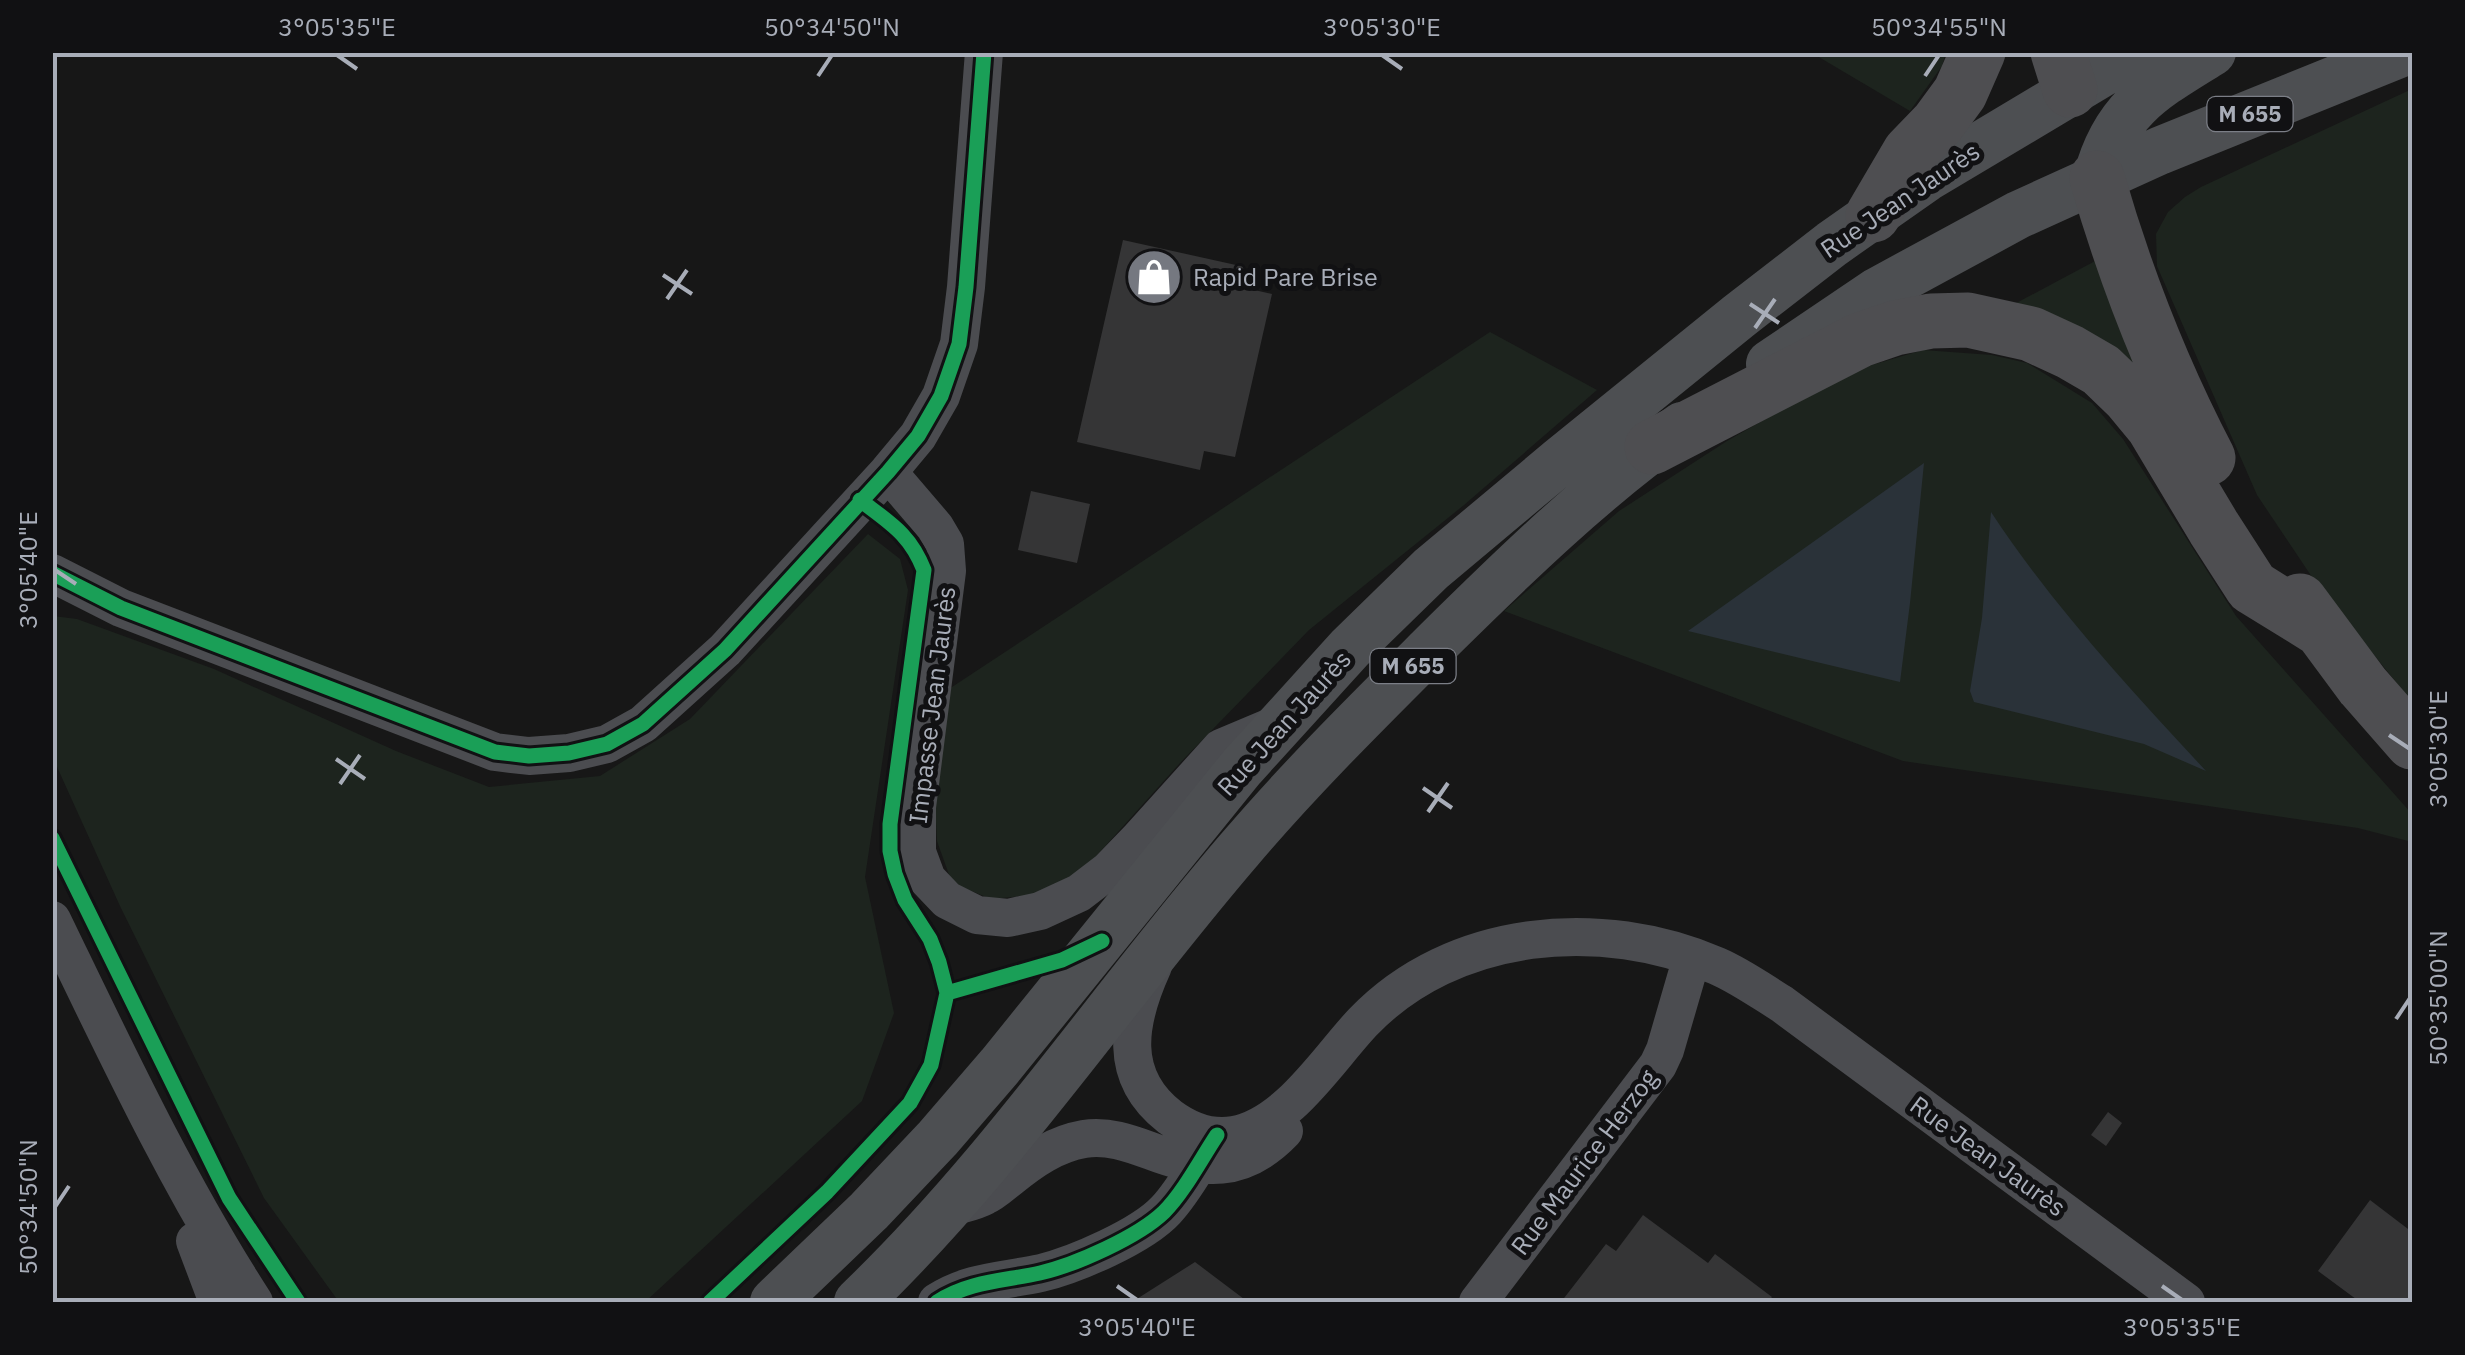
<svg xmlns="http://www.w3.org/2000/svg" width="2465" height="1355" viewBox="0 0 2465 1355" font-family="'IBM Plex Sans',sans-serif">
	<rect width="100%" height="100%" fill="#171717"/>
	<!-- green -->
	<path fill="#1d241e" d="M 1812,53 L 1946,53 L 1942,66 L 1910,111 Z
		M 2412,89 L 2412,702 L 2316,583 L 2257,495 L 2157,266 L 2156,234 L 2168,212 L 2185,197 L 2201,187 Z
		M 2097,260 L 2148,382 L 2007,308 Z
		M 1490,332 L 1597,390 L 1464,505 L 1309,630 L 1180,763 L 1081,873 L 1043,894 L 991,899 L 952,883 L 937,841 L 935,802 L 949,689 Z
		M 1923,350 L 1992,355 L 2027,363 L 2092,403 L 2123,439 L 2236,616 L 2412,814 L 2412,842 L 2358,828 L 1903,761 L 1504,611 L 1619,511 L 1727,441 L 1848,372 Z
		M 868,534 L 900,559 L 908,590 L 865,877 L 894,1013 L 862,1101 L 645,1302 L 339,1302 L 264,1198 L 120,906 L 53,758 L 53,616 L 77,619 L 214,669 L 396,751 L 489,787 L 600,776 L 690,719 Z"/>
	<!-- water -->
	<path fill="#2a3239" d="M 1924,463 L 1910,603 L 1900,682 L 1688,631 Z
		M 1991,512 C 2053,606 2130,689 2206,771 L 2144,744 L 1974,702 L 1970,691 L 1982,618 Z"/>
	<!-- building -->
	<path fill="#353536" d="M 1123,240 L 1245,267 L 1241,287 L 1272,294 L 1235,457 L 1204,451 L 1200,470 L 1077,442 Z
		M 1031,491 L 1090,504 L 1077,563 L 1018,550 Z
		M 2108,1112 L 2122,1123 L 2106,1146 L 2091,1135 Z
		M 2370,1200 L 2412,1232 L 2412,1302 L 2360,1302 L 2318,1271 Z
		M 1643,1215 L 1708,1263 L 1715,1254 L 1772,1297 L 1768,1302 L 1561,1302 L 1606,1244 L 1616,1251 Z
		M 1195,1262 L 1248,1302 L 1132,1302 Z"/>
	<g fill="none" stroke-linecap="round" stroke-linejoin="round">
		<!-- minor -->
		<path stroke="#4b4c50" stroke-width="38" d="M 888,472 L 935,527 L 945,544 L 947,571 L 917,807 L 917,852 L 927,879 L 947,900 L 977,915 L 1008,918 L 1040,911 L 1079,893 L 1109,870 L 1139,839 L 1221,748 L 1278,724
			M 52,573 L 121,608 L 495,752 L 529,756 L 569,753 L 607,744 L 643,724 L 725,650 L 888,472 L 918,436 L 941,396 L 959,344 L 966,287 L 984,52
			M 52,920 C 115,1050 176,1181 254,1302
			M 1153,966 C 1128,1021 1117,1076 1170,1117 C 1189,1131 1211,1139 1234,1135 C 1288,1125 1328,1059 1363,1022 C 1453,928 1602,916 1717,966 C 1740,976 1761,991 1782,1004 L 2186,1302
			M 949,1208 C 961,1204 974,1202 985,1196 C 994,1192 1002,1184 1010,1178 C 1032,1160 1055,1144 1084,1139 C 1107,1135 1129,1143 1151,1151 C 1203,1171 1243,1174 1284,1131
			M 195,1241 L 218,1302
			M 937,1302 C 969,1281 1004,1281 1041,1273 C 1075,1265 1142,1236 1166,1210 C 1183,1192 1196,1167 1210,1146
			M 1478,1302 L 1658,1065 L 1665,1050 L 1692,957"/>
		<!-- major -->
		<path stroke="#4d4f52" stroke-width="48" d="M 2097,178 C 2115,108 2154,88 2212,52
			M 1770,364 L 1878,291 L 2018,215 L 2159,151 L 2404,52
			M 774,1302 L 869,1211 L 938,1138 L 1000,1066 L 1242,767 L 1350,648 L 1431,569 L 1560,461 L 1739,316 L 1832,244 L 1926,178 L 2137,52
			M 858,1302 C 1001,1165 1110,1000 1239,850 C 1301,777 1370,709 1438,641 C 1515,565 1593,489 1682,426"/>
		<!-- highway -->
		<path stroke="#4e4e51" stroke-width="55" d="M 2058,52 L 2070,90
			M 2097,178 C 2125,275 2161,368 2208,458
			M 1873,215 L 1910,152 L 1938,123 L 1960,93 L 1978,52
			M 1652,447 L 1860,340 L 1895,328 L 1931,321 L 1968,320 L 2031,334 L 2070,352 L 2101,370 L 2129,397 L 2153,426 L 2214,528 L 2252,587 L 2320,629
			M 2300,601 L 2363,686 L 2412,742"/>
		<!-- cycleway casing -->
		<g stroke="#111113" stroke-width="21">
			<path id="cycleway" d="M 52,573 L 121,608 L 495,752 L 529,756 L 569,753 L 607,744 L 643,724 L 725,650 L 888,472 L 918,436 L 941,396 L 959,344 L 966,287 L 984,52
				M 52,838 L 229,1198 L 298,1302
				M 947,993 L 1062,960 L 1102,941
				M 710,1302 L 827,1192 L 910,1103 L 931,1065 L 947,993 L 939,962 L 930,939 L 905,900 L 895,874 L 890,851 L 890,824 L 924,570 C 910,534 890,523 860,500
				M 937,1302 C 969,1281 1004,1281 1040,1273 C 1075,1265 1138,1237 1164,1212 C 1184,1192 1201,1159 1217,1135"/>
		</g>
		<!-- cycleway -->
		<use href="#cycleway" stroke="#1a9f57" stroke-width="15"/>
	</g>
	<!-- ticks -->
	<path fill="none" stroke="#a8adb8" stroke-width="4" d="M 337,55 L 357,69M 1382,55 L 1402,69M 818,76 L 832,55M 1925,76 L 1939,55M 663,275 L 692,294M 667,299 L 687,270M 1750,304 L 1779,323M 1755,328 L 1775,299M 55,570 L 76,584M 2389,735 L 2410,749M 336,759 L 365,779M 340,784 L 360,755M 1423,788 L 1452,808M 1428,812 L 1448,783M 2396,1019 L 2410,998M 55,1207 L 69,1186M 1117,1286 L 1137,1300M 2162,1286 L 2182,1300"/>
	<!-- icons -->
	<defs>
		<g id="shop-disc" transform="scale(2.875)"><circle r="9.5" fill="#757880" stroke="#111113"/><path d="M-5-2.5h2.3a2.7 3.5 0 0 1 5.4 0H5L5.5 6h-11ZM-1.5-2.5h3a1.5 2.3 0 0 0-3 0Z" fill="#fff"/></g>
	</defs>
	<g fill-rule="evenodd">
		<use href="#shop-disc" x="1154" y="277"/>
	</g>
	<g text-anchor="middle" stroke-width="10" stroke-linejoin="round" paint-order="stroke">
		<!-- shield labels -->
		<g fill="#111113" stroke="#7b7e86" stroke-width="2.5">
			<rect x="2207.5" y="97" width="85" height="34" rx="8"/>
			<rect x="1370.5" y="649" width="85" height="34" rx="8"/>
		</g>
		<g font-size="22" font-weight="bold" fill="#a8adb8">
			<text x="2250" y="122">M 655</text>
			<text x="1413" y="674">M 655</text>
		</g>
		<!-- street labels -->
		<g font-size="25" fill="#a8adb8" stroke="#111113">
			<text transform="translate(1900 200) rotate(-34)" y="9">Rue Jean Jaurès</text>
			<text transform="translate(932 705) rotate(-83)" y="9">Impasse Jean Jaurès</text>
			<text transform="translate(1284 723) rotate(-48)" y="9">Rue Jean Jaurès</text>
			<text transform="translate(1988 1156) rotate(36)" y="9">Rue Jean Jaurès</text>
			<text transform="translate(1584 1162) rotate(-53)" y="9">Rue Maurice Herzog</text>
		</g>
		<!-- poi labels -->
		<g font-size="25" fill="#a8adb8" stroke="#111113" text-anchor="start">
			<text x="1193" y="286">Rapid Pare Brise</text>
		</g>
	</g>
	<!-- border -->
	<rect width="2465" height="1355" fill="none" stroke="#111113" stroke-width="110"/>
	<rect x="55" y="55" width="2355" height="1245" fill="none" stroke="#a8adb8" stroke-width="4"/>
	<g font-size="25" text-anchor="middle" fill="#a8adb8">
		<text x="337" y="36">3°05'35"E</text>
		<text x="832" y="36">50°34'50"N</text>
		<text x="1382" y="36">3°05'30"E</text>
		<text x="1939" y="36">50°34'55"N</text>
		<text transform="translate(28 570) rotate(-90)" y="9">3°05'40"E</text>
		<text transform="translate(2438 749) rotate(-90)" y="9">3°05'30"E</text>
		<text transform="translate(2438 998) rotate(-90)" y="9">50°35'00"N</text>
		<text transform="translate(28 1207) rotate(-90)" y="9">50°34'50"N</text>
		<text x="1137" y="1336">3°05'40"E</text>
		<text x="2182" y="1336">3°05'35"E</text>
	</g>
</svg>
